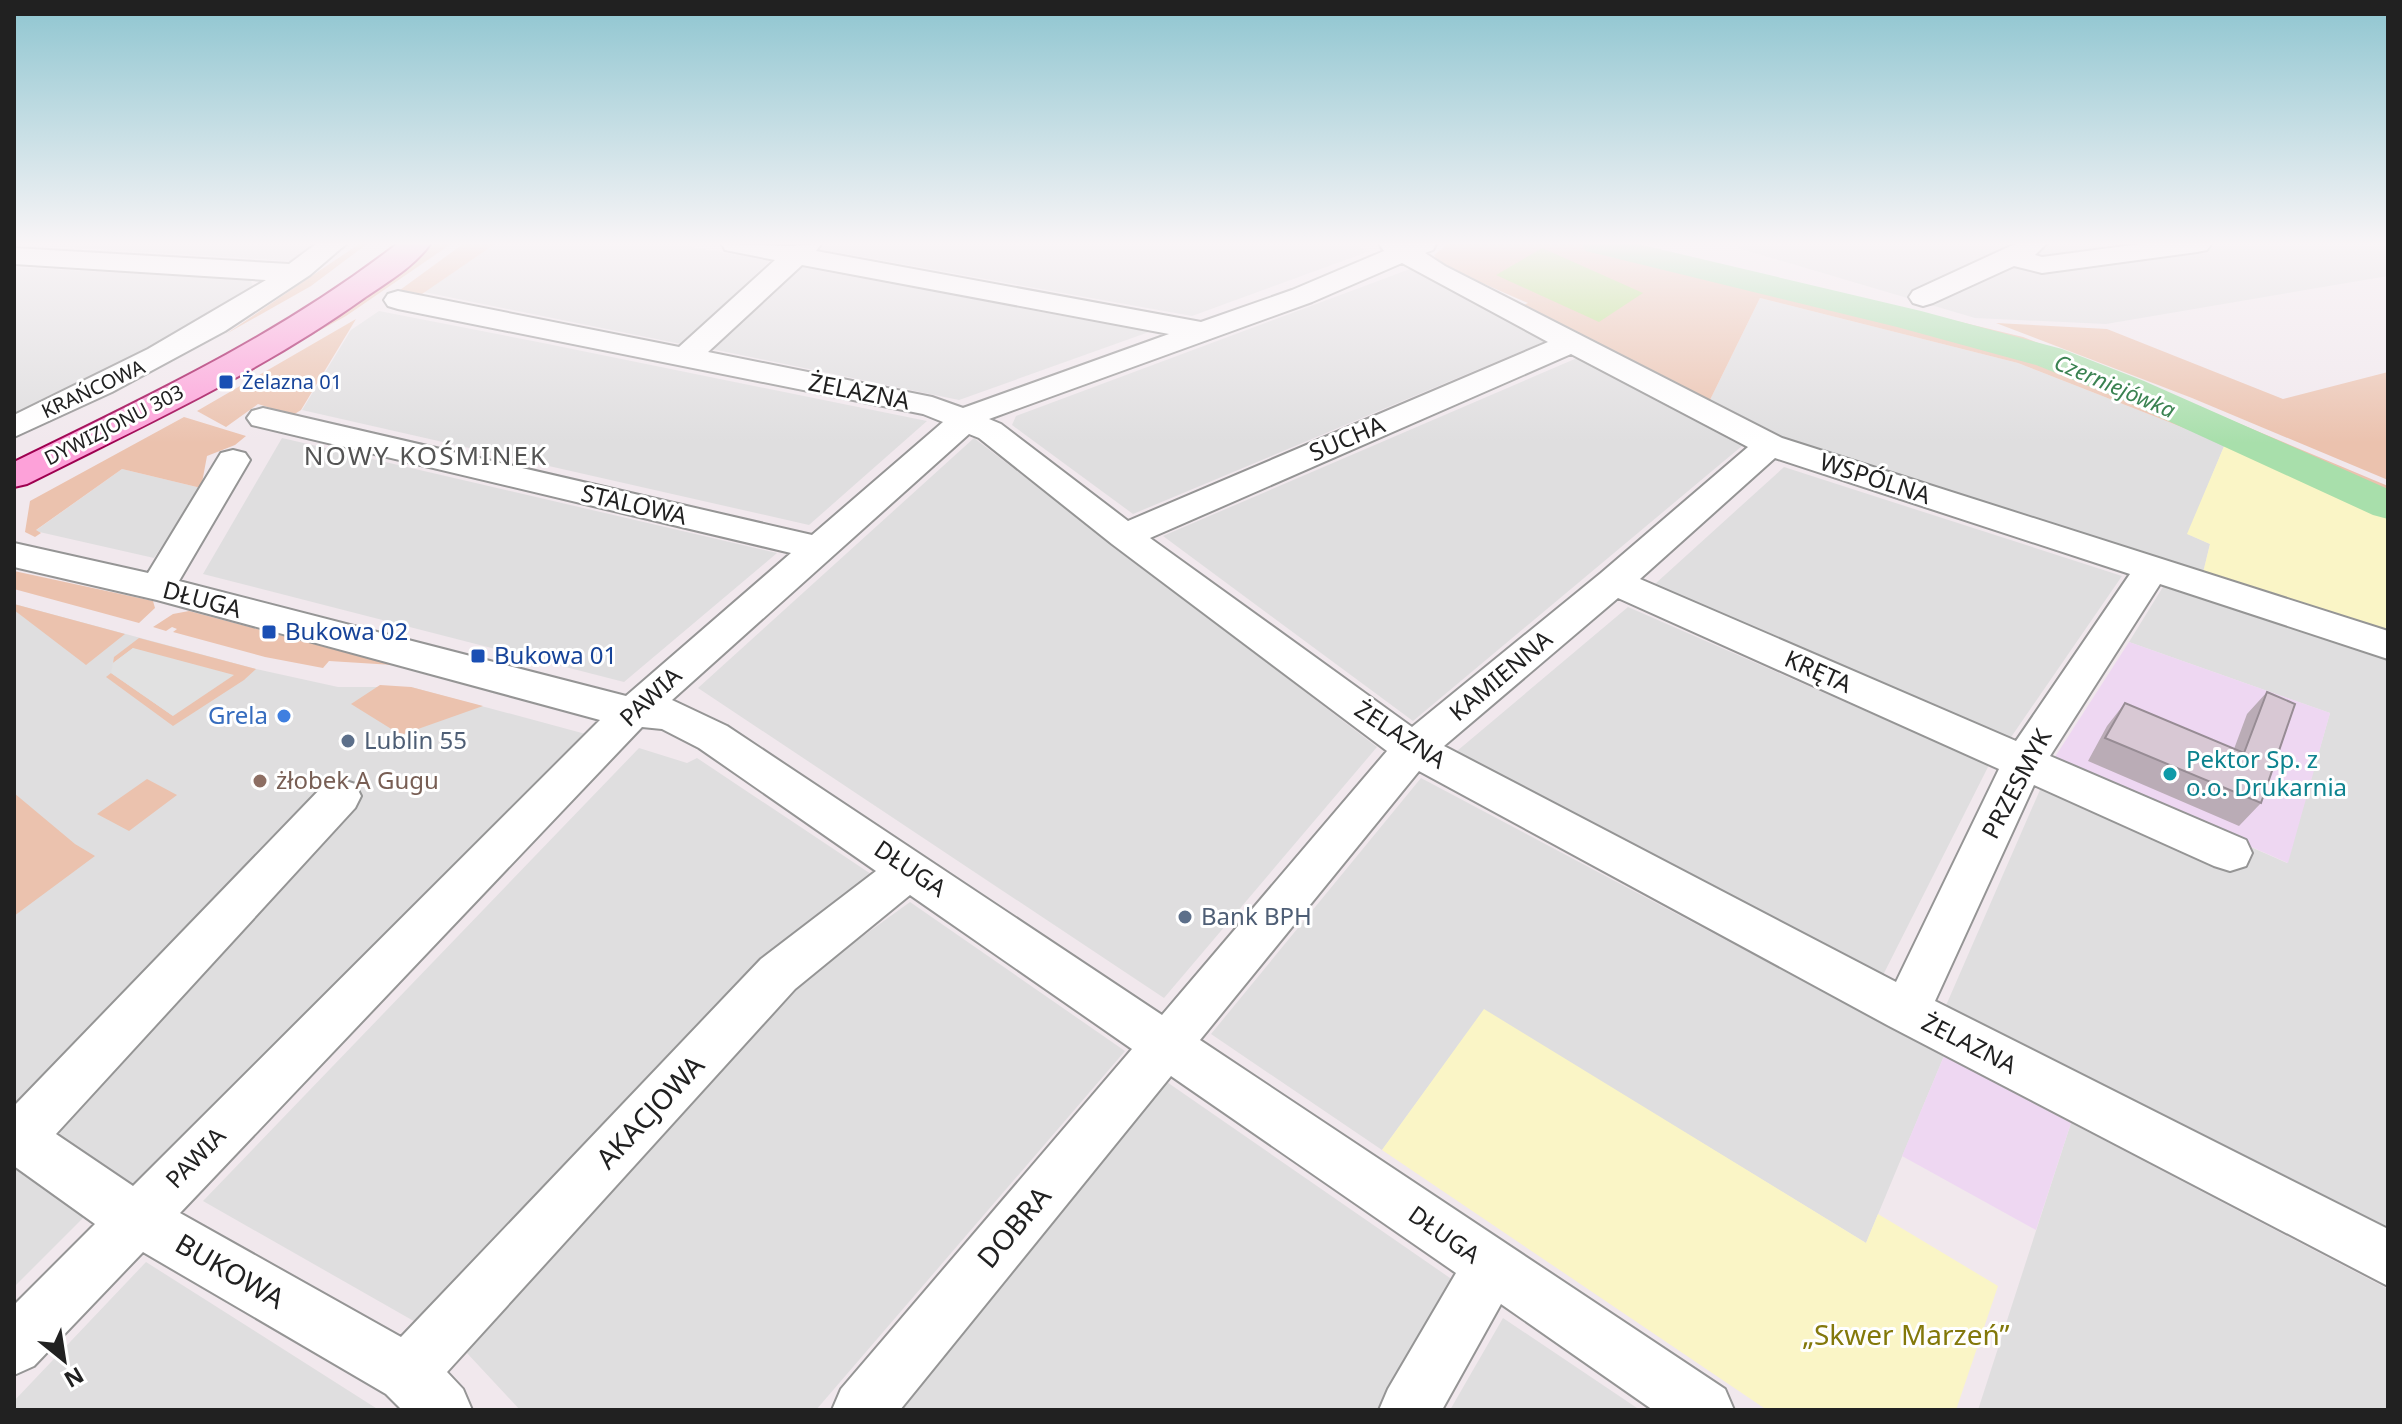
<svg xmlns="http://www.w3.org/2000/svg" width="2402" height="1424" viewBox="0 0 2402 1424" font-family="'Noto Sans',sans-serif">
	<rect width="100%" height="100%" fill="#f1e8ed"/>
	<!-- residential -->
	<path fill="#dfdedf" d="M 14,244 L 318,244 L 306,255 L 292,261 Z
		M 495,244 L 676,244 L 770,261 L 681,344 L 424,292 Z
		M 826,244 L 1351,244 L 1370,251 L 1192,316 L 819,249 Z
		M 1747,244 L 2388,244 L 2388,276 L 2106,324 L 1975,318 L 1738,248 Z
		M 14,267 L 251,280 L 254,292 L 153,353 L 14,414 Z
		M 800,267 L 1149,332 L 959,400 L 712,349 Z
		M 1410,269 L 1548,340 L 1133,514 L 1012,425 L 1016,416 Z
		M 1760,298 L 2018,363 L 2225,444 L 2188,534 L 2210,544 L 2203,573 L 1776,439 L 1708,404 Z
		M 379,311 L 538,342 L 927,421 L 809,525 L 302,410 L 351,330 Z
		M 1577,358 L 1742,446 L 1413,721 L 1163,536 Z
		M 282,438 L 777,553 L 624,682 L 203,574 Z
		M 974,438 L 1377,747 L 1164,998 L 698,688 Z
		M 1784,467 L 2122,576 L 2007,743 L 1655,584 Z
		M 122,469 L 201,488 L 154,558 L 35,531 Z
		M 2166,582 L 2388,660 L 2388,1241 L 1944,1010 L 2053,760 L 2287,863 L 2330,713 L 2129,642 Z
		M 14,604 L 256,669 L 338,687 L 411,687 L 593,736 L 138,1200 L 14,1108 Z
		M 1628,607 L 1989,765 L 1878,985 L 1457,751 Z
		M 639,748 L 687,763 L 697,758 L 877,878 L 433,1332 L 203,1201 Z
		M 1421,778 L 1944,1056 L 1866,1243 L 1484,1010 L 1382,1150 L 1211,1034 Z
		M 910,902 L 1125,1051 L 816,1410 L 520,1410 L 466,1352 L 791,988 Z
		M 1164,1080 L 1463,1287 L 1386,1410 L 901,1410 Z
		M 2071,1123 L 2388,1289 L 2388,1410 L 1978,1410 Z
		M 14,1159 L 89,1212 L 14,1287 Z
		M 146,1262 L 379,1410 L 14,1410 L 14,1401 Z
		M 1503,1318 L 1640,1410 L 1450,1410 Z"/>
	<!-- commercial -->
	<path fill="#eed7f2" d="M 2129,642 L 2330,713 L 2288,863 L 2053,760 Z
		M 1944,1056 L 2071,1123 L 2036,1230 L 1902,1156 Z"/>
	<!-- grass -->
	<path fill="#ebc2ae" d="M 359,244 L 367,244 L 311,286 L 226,334 Z
		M 427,244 L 451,244 L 346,316 L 286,349 L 393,272 Z
		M 463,244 L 495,244 L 422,294 L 400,290 Z
		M 1448,244 L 1636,244 L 2023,337 L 2190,403 L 2388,486 L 2388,516 L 2225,444 L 2018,363 L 1760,298 L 1708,404 L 1517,308 L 1528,303 L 1441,265 L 1434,255 Z
		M 356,319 L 301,410 L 293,415 L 258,404 L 226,427 L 197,411 Z
		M 1996,323 L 2107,329 L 2283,399 L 2388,372 L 2388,480 L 2192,398 Z
		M 184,417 L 246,436 L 235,445 L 207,456 L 201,488 L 122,469 L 36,530 L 41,533 L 35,537 L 25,532 L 30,501 Z
		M 14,571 L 153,601 L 155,608 L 139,623 L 14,589 Z
		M 14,604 L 125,634 L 86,665 L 14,610 Z
		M 189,611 L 393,665 L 329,661 L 323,668 L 265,657 L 173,632 L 177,629 L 172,627 L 166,631 L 153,627 L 173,614 Z
		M 139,638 L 256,669 L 244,680 L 173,726 L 106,677 L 111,673 L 173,716 L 133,648 L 113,663 L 114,657 Z
		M 380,685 L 411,687 L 483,706 L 401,735 L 351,704 Z
		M 147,779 L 177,795 L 129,831 L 97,814 Z
		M 14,793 L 75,844 L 95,856 L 14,916 Z"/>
	<!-- park -->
	<path fill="#faf5c6" d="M 2225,444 L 2388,516 L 2388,628 L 2381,637 L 2203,573 L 2210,544 L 2187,534 Z
		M 1484,1009 L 1866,1243 L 1878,1214 L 1998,1286 L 1956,1410 L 1767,1410 L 1382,1150 Z"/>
	<!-- pitch -->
	<path fill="#b9e086" d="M 1542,248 L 1643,293 L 1599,322 L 1496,275 Z"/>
	<!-- parking -->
	<path fill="#e1e1e1" d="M 133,648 L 234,675 L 173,716 L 111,673 L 113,663 Z"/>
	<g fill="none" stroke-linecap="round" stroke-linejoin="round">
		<!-- river -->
		<path fill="#a8dfab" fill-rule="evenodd" d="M 1581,244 L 1638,244 L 1921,311 L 2062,349 L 2144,381 L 2388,489 L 2388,519 L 2373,515 L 2116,397 L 2036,365 L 1897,327 L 1586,251 Z"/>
		<!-- minor casing -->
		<g stroke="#959595" stroke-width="4">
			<path id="minor" d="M 316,244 L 346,244 L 310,275 L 225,331 L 112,392 L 14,437 L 14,415 L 148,349 L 266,280 L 14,264 L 14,248 L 289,264 Z
				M 722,244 L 790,246 L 821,244 L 816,251 L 1201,322 L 1292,290 L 1384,251 L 1379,244 L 1436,244 L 1433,250 L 1425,253 L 1445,266 L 1782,438 L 2388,631 L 2388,659 L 2160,584 L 2050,756 L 2246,840 L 2252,853 L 2246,866 L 2230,871 L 2214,866 L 2034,785 L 1935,1001 L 2388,1229 L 2388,1286 L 1889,1026 L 1419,771 L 1200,1040 L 1725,1389 L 1734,1410 L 1653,1410 L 1501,1304 L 1442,1410 L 1379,1410 L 1388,1389 L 1456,1273 L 1171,1076 L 900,1410 L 832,1410 L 841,1389 L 1132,1049 L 910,895 L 795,989 L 447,1372 L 463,1389 L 472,1410 L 402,1410 L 386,1394 L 143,1252 L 34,1366 L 14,1375 L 14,1305 L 95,1224 L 14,1166 L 14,1106 L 325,784 L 340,779 L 355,784 L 361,796 L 355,808 L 56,1134 L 133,1186 L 600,720 L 157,600 L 14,567 L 14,543 L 148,573 L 221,453 L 233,450 L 245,453 L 250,460 L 179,581 L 626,696 L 791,553 L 252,425 L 247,418 L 252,411 L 263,408 L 812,535 L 943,422 L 923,414 L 398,309 L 388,306 L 384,300 L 388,294 L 398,291 L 679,347 L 775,260 L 725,250 ZM 1402,263 L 1548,342 L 1128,521 L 1001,424 L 989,419 L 1312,302 ZM 802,265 L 1169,334 L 963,408 L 932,397 L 708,352 ZM 1571,354 L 1748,447 L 1601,573 L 1412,727 L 1150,538 ZM 969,434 L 979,438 L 1112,544 L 1387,751 L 1162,1015 L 727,726 L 672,700 ZM 1775,458 L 2130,574 L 2016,741 L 1640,579 ZM 1618,598 L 1999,769 L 1896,982 L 1444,746 ZM 642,727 L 662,729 L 699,748 L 876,871 L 761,959 L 401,1337 L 180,1213 Z
				M 2015,244 L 2046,244 L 2035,255 L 2042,257 L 2140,244 L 2211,244 L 2207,250 L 2197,252 L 2042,273 L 2014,266 L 1933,303 L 1923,306 L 1913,303 L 1909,297 L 1913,291 Z"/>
		</g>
		<!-- major casing -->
		<g stroke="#9e0050" stroke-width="4">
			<path id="major" d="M 397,244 L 430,244 C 415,266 386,283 364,298 C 259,373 142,426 27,484 L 14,487 L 14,462 C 147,397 280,335 397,244 Z"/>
		</g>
		<!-- minor -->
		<use href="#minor" fill="#fff" fill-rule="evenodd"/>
		<!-- major -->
		<use href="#major" fill="#fda1d9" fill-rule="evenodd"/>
	</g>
	<!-- wall -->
	<path fill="#baacb6" d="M 2267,692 L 2261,803 L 2239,826 L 2088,761 L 2107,726 L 2125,703 L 2234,749 L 2247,714 Z"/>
	<!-- building -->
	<path fill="#d8c8d4" stroke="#978c94" stroke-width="2" d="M 2267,692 L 2295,704 L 2261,803 L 2105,738 L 2125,703 L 2244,753 Z"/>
	<!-- sky -->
	<linearGradient id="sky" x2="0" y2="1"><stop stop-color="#8ec5d0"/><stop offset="0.55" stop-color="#f9f5f7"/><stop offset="1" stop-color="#f9f5f7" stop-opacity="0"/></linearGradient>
	<rect width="2402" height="443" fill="url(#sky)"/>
	<!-- markers -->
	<g fill="#1a4fb4" stroke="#fff" stroke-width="3">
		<rect x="218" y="374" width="16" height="16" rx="4"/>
		<rect x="261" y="624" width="16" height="16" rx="4"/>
		<rect x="470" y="648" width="16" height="16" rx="4"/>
	</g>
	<circle fill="#3f7fe0" stroke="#fff" stroke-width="3" cx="284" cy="716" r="8"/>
	<g fill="#5c6f8a" stroke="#fff" stroke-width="3">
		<circle cx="348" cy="741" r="8"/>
		<circle cx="1185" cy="917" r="8"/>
	</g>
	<circle fill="#0f9aa8" stroke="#fff" stroke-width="3" cx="2170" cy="774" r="8"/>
	<circle fill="#8d6e63" stroke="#fff" stroke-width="3" cx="260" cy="781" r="8"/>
	<g text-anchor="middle" stroke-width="6" stroke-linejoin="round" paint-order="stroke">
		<!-- far-transit labels -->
		<g font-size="20" fill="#164399" stroke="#fff" text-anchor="start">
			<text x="242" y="389">Żelazna 01</text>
		</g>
		<!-- far-street labels -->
		<g font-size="20" fill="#212121" stroke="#fff">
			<text transform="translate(93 389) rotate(-25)" y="7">KRAŃCOWA</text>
			<text transform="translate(114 425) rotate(-27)" y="7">DYWIZJONU 303</text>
		</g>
		<!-- far-water labels -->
		<g font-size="22" font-style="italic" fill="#3a8251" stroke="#fff">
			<text transform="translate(2115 386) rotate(23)" y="8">Czerniejówka</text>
		</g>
		<!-- street labels -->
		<g font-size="24" fill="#212121" stroke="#fff">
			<text transform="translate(859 392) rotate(11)" y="8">ŻELAZNA</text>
			<text transform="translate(1347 439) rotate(-23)" y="8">SUCHA</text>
			<text transform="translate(1875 479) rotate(18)" y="8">WSPÓLNA</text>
			<text transform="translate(634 505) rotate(13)" y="8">STALOWA</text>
			<text transform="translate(202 600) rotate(15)" y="8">DŁUGA</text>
			<text transform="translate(1818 672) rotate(24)" y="8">KRĘTA</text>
			<text transform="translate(1501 676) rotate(-40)" y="8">KAMIENNA</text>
			<text transform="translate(651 697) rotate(-43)" y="8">PAWIA</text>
			<text transform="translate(1400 735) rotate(33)" y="8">ŻELAZNA</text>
			<text transform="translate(2017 784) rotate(-62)" y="8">PRZESMYK</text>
			<text transform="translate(910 869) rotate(34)" y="8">DŁUGA</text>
			<text transform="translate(1969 1044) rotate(27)" y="8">ŻELAZNA</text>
			<text transform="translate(196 1158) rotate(-46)" y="8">PAWIA</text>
			<text transform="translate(1444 1235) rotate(35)" y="8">DŁUGA</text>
		</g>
		<!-- transit labels -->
		<g font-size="24" fill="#164399" stroke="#fff" text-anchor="start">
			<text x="285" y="640">Bukowa 02</text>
			<text x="494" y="664">Bukowa 01</text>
		</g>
		<!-- shop labels -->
		<g font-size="24" fill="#366cbe" stroke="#fff" text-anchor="end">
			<text x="268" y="724">Grela</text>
		</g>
		<!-- service labels -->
		<g font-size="24" fill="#4e5e75" stroke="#fff" text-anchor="start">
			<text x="364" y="749">Lublin 55</text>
			<text x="1201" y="925">Bank BPH</text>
		</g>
		<!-- culture labels -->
		<g font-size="24" fill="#0d838f" stroke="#fff" text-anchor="start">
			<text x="2186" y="768">Pektor Sp. z<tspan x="2186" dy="28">o.o. Drukarnia</tspan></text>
		</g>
		<!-- education labels -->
		<g font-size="24" fill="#785e54" stroke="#fff" text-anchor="start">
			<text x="276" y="789">żłobek A Gugu</text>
		</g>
		<!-- neighbourhood labels -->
		<g font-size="26" letter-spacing="2" fill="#545454" stroke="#fff">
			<text x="426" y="465">NOWY KOŚMINEK</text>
		</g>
		<!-- near-street labels -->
		<g font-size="28" fill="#212121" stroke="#fff">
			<text transform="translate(650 1112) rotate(-47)" y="10">AKACJOWA</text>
			<text transform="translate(1014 1227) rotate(-50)" y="10">DOBRA</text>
			<text transform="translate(230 1271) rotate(30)" y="10">BUKOWA</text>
		</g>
		<!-- near-park labels -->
		<g font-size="28" fill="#83780b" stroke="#fff">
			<text x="1906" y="1345">„Skwer Marzeń”</text>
		</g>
	</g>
	<!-- border -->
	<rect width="2402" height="1424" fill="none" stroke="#212121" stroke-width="32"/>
	<!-- north arrow -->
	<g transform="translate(64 1360) rotate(150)" stroke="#ffffff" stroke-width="6" paint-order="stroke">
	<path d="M0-6L14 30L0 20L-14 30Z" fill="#212121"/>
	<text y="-12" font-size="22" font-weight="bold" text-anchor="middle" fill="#212121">N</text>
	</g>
</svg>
